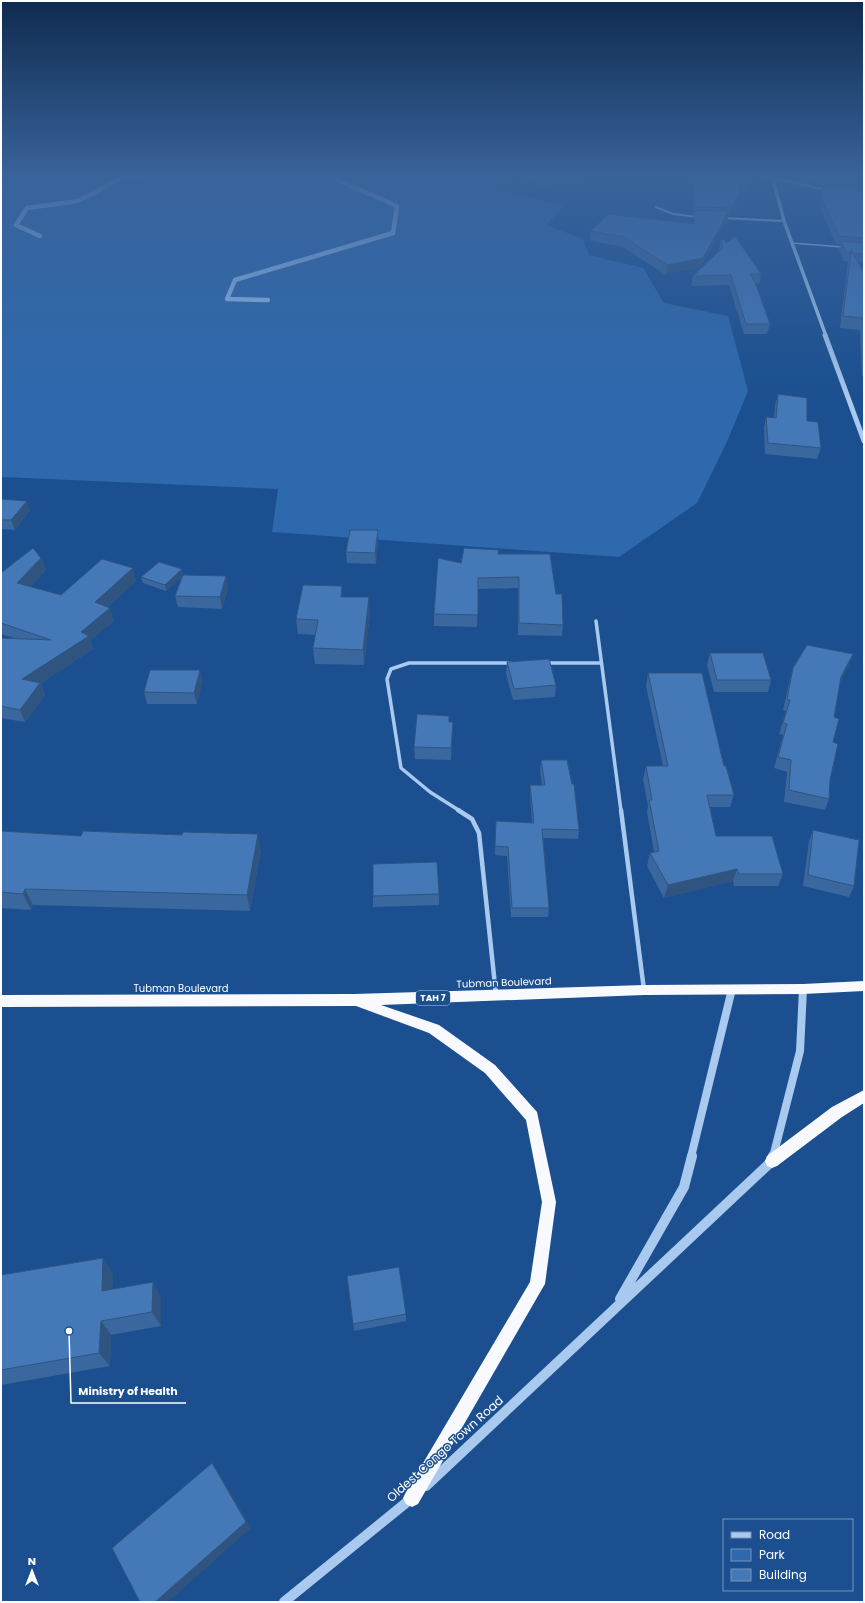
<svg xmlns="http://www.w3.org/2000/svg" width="865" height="1603" viewBox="0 0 865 1603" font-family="Poppins,sans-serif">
	<rect width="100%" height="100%" fill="#1b4f8f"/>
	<!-- green -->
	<path fill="#2e69ad" d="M 1,175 L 514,175 L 489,189 L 565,205 L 546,225 L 583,239 L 589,255 L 643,268 L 664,303 L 728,316 L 748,391 L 726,444 L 697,503 L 619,557 L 272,532 L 278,489 L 1,477 Z"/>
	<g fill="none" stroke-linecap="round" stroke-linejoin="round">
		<!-- stream -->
		<path stroke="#9cc4f0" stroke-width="4.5" d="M 40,236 L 16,225 L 27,208 L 78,201 L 121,178 L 189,175
			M 268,300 L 227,299 L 235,280 L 393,233 L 397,206 L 326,175"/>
		<!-- service -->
		<path stroke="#a9c9ee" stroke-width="1.5" d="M 792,243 L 842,247"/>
		<!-- minor-far2 -->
		<path stroke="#a9c9ee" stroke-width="2" d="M 760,175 L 827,190
			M 656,207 L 673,214 L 698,217
			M 722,218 L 784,221"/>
		<!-- minor-far1 -->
		<path stroke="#a9c9ee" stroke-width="3.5" d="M 596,621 L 621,811
			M 546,663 L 601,663
			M 460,811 L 430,792 L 401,768 L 387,679 L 391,669 L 409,663 L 511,663"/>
		<!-- minor -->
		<path stroke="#a9c9ee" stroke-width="4.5" d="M 458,810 L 472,819 L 479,833 L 496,995
			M 621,810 L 644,990"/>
		<!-- tertiary-far3 -->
		<path stroke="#a9c9ee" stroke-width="3.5" d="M 772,175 L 784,221 L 826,336"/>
		<!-- tertiary-far2 -->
		<path stroke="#a9c9ee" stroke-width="5" d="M 825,335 L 864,441"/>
		<!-- tertiary-far1 -->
		<path stroke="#a9c9ee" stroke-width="8" d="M 691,1157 L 732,989
			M 773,1157 L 800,1051 L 803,989"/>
		<!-- tertiary -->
		<path stroke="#a9c9ee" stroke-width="10" d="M 620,1299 L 684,1187 L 692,1156
			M 426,1486 L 772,1161 L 773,1156
			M 284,1602 L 412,1498"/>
		<!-- trunk -->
		<path fill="#f8faff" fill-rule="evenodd" d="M 864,981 L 864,991 L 803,994 L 644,995 L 381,1005 L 439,1025 L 495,1065 L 537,1112 L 556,1202 L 545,1284 L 542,1289 L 418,1504 L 412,1507 L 406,1504 L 403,1498 L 406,1492 L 530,1282 L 542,1202 L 526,1120 L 485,1073 L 429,1033 L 356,1006 L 1,1007 L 1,995 L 354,994 L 644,985 L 803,984 Z
			M 864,1090 L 864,1103 L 842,1117 L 777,1166 L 772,1168 L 767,1166 L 765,1161 L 767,1156 L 832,1107 Z"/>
	</g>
	<!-- wall -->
	<path fill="#3a679d" d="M 519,175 L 600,175 L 548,188 Z
		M 694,175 L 752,175 L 747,185 L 746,192 L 740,191 L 739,200 L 730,216 L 728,216 L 727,221 L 666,275 L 623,247 L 590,241 L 591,231 L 693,224 L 694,214 L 693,214 Z
		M 805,175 L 859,175 L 855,180 L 864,182 L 864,263 L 858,262 L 864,272 L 864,376 L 862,376 L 860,330 L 840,328 L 848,261 L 844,261 L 839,249 L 840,245 L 836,244 L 820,208 L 822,191 L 824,183 L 828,184 L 828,183 L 807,179 Z
		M 721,240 L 727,243 L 761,274 L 759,284 L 756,284 L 770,324 L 767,334 L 744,334 L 729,285 L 691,286 L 693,276 L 719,251 Z
		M 778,394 L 807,421 L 821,448 L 817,459 L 765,454 L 764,428 L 766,417 L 774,418 L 775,405 Z
		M 1,499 L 30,510 L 15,530 L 2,529 L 1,531 Z
		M 378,530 L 378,541 L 376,564 L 347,563 L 346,552 Z
		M 499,554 L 556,594 L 563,625 L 562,636 L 518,635 L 518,588 L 478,589 L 477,627 L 434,626 L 434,614 L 461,563 Z
		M 41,558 L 46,570 L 30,587 L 61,595 L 136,581 L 108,607 L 110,608 L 114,621 L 90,640 L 93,649 L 41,683 L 45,695 L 25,722 L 1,718 L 1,638 L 14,638 L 1,634 L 1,573 Z
		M 183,575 L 226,576 L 228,588 L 222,609 L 178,607 L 175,596 L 182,576 L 166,591 L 143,583 L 141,577 Z
		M 343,597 L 370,613 L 364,665 L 315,664 L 313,648 L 315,635 L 298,634 L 296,619 Z
		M 710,653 L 771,680 L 768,692 L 714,692 L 707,665 Z
		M 853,654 L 849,665 L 840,682 L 834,717 L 833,742 L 829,799 L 825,810 L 784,802 L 787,772 L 774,768 L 783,735 L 779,734 L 786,711 L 783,710 L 790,679 L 793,668 Z
		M 507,662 L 556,685 L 555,697 L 513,700 L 506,674 Z
		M 200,670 L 202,682 L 197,704 L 147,704 L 144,692 Z
		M 648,673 L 724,766 L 734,795 L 730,807 L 710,807 L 716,836 L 783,874 L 778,886 L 734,886 L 733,881 L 664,898 L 647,866 L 650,853 L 654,852 L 647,812 L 648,806 L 643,779 L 646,766 L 663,766 L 646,686 Z
		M 449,722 L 453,722 L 451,760 L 415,759 L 414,747 Z
		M 541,760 L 579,830 L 578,839 L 543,838 L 549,908 L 548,917 L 511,917 L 507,856 L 495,855 L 496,821 L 532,823 L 530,794 L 530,785 L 542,785 L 540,770 Z
		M 813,830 L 854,886 L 849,897 L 803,886 L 809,841 Z
		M 1,831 L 261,850 L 250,911 L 33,905 L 31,910 L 1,908 Z
		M 439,894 L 439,905 L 373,907 L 373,896 Z
		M 113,1273 L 112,1289 L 161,1297 L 161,1326 L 111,1335 L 110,1366 L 1,1385 L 1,1275 Z
		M 406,1314 L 406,1321 L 354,1331 L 353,1324 Z"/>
	<!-- shaded-wall -->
	<path fill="#305480" d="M 573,175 L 600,175 L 548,188 L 548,181 Z
		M 750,175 L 752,175 L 747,185 L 747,180 Z
		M 855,175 L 859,175 L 851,184 L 850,184 L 852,179 Z
		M 740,192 L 739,200 L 730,216 L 731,208 Z
		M 729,211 L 727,221 L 701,267 L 666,275 L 667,265 Z
		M 27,501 L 30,510 L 15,530 L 11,520 Z
		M 378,530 L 378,541 L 376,564 L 375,553 Z
		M 41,558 L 46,570 L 22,596 L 17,583 Z
		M 133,568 L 136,581 L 99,615 L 95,602 Z
		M 182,569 L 183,575 L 166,591 L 165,585 Z
		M 226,576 L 228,588 L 222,609 L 220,597 Z
		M 342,586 L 344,601 L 341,597 Z
		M 369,597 L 370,613 L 364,665 L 363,650 Z
		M 110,608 L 114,621 L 90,640 L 93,649 L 41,683 L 45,695 L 25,722 L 20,710 L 22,679 Z
		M 853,654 L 849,665 L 837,688 L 841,677 Z
		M 200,670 L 202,682 L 197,704 L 194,693 Z
		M 258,834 L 261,850 L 250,911 L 247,895 Z
		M 737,869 L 733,881 L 664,898 L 668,885 Z
		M 25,889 L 33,905 L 31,910 L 23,894 Z
		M 103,1258 L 113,1273 L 112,1305 L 102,1291 Z
		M 153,1282 L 161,1297 L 161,1326 L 152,1312 Z
		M 101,1321 L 111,1335 L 110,1366 L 99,1353 Z
		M 212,1463 L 218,1471 L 251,1528 L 168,1602 L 155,1602 Z"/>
	<!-- building -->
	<path fill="#4478b7" stroke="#305480" d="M 534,175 L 573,175 L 548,181 Z
		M 695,175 L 750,175 L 747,180 L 747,184 L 738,184 L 740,192 L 731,208 L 694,207 Z
		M 831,175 L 855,175 L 852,179 Z
		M 834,176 L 864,182 L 864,187 L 829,179 Z
		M 824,183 L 864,192 L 864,238 L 839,236 L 822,200 Z
		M 694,210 L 729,211 L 703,258 L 667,265 L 624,237 L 591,231 L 608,214 L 694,224 Z
		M 735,236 L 761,274 L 750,274 L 755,282 L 770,324 L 746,324 L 731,275 L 693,276 L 723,247 L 721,240 L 724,239 L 727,243 Z
		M 841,241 L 864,243 L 864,254 L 852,253 L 851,251 L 851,253 L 846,253 Z
		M 851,251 L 864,272 L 864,331 L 863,318 L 843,316 Z
		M 778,394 L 807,398 L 807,421 L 818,422 L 821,448 L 768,443 L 766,417 L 776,418 Z
		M 1,499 L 27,501 L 11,520 L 1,520 Z
		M 350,530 L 378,530 L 375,553 L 346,552 Z
		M 33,548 L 41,558 L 17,583 L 61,595 L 102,559 L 133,568 L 95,602 L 110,608 L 81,632 L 89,636 L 22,679 L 40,683 L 20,710 L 1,706 L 1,638 L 51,640 L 1,623 L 1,573 Z
		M 464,548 L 499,550 L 498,554 L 550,554 L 556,594 L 562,594 L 563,625 L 519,623 L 519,577 L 478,578 L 478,615 L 434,614 L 438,558 L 461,563 Z
		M 159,562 L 182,569 L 165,585 L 141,577 Z
		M 183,575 L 226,576 L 220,597 L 175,596 Z
		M 303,585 L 342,586 L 341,597 L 369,597 L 363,650 L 313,648 L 318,620 L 296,619 Z
		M 807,645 L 853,654 L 841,677 L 834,717 L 839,719 L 833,742 L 838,744 L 830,780 L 829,799 L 789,790 L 791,760 L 778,757 L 787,724 L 783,723 L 790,700 L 787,699 L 793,668 Z
		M 710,653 L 763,653 L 771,680 L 717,680 Z
		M 549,659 L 556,685 L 514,689 L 507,662 Z
		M 150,670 L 200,670 L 194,693 L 144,692 Z
		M 648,673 L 702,673 L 724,766 L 726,766 L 734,795 L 707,795 L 716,836 L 772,836 L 783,874 L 739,874 L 737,869 L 668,885 L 650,853 L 659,851 L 649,800 L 652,800 L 646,766 L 668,766 Z
		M 417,714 L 449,716 L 449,722 L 453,722 L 451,748 L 414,747 Z
		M 541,760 L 567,760 L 572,784 L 574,784 L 579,830 L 542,829 L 549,908 L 512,908 L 508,847 L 495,846 L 496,821 L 534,823 L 530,785 L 545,785 Z
		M 813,830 L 859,840 L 854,886 L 808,875 Z
		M 1,831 L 81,836 L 83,831 L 182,835 L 183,832 L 258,834 L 247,895 L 25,889 L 23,894 L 1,892 Z
		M 437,862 L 439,894 L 373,896 L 373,864 Z
		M 103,1258 L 102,1291 L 153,1282 L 152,1312 L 101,1321 L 99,1353 L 1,1370 L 1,1275 Z
		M 399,1267 L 406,1314 L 353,1324 L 347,1276 Z
		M 212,1463 L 246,1522 L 155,1602 L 140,1602 L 112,1548 Z"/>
	<!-- sky -->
	<linearGradient id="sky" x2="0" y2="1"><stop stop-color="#0f2b4f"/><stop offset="0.44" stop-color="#39639b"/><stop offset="1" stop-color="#39639b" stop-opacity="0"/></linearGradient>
	<rect width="865" height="399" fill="url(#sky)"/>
	<g text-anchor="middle" stroke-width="3" stroke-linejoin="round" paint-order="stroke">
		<!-- shield labels -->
		<rect fill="#1b4f8f" stroke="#bbcadd" stroke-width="1" x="416" y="991" width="34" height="14" rx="3"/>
		<g font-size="9" font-weight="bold" fill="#fff">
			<text x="433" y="1001">TAH 7</text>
		</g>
		<!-- street labels -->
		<g font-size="10" fill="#fff" stroke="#1b4f8f">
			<text transform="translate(504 982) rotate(-2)" y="4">Tubman Boulevard</text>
			<text x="181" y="992">Tubman Boulevard</text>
		</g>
		<!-- near-street labels -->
		<g font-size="12" fill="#fff" stroke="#1b4f8f">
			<text transform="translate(445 1449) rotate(-42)" y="4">Oldest Congo Town Road</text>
		</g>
	</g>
	<!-- callouts -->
	<path fill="none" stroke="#fff" stroke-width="1.5" d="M69 1331L71 1403H186"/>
	<circle fill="#fff" stroke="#1b4f8f" stroke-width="1.5" cx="69" cy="1331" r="4"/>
	<g font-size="11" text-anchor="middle" font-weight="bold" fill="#fff" stroke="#1b4f8f" stroke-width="3" stroke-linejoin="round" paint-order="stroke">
		<text x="128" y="1395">Ministry of Health</text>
	</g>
	<!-- border -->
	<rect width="865" height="1603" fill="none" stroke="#ffffff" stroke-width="4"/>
	<!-- legend -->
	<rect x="723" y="1519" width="130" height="72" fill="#1b4f8f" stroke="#7695bc"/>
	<rect x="731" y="1532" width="20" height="6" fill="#a9c9ee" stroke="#7695bc"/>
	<text x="759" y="1539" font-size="12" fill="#ffffff">Road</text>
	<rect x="731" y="1549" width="20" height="12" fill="#2e69ad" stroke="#7695bc"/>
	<text x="759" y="1559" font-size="12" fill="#ffffff">Park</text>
	<rect x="731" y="1569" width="20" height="12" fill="#4478b7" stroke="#7695bc"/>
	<text x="759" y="1579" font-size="12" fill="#ffffff">Building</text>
	<!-- north arrow -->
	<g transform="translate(32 1571)" stroke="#1b4f8f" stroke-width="3" paint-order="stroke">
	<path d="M0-3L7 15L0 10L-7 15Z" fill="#ffffff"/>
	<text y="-6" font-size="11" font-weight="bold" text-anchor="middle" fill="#ffffff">N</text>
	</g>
</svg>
